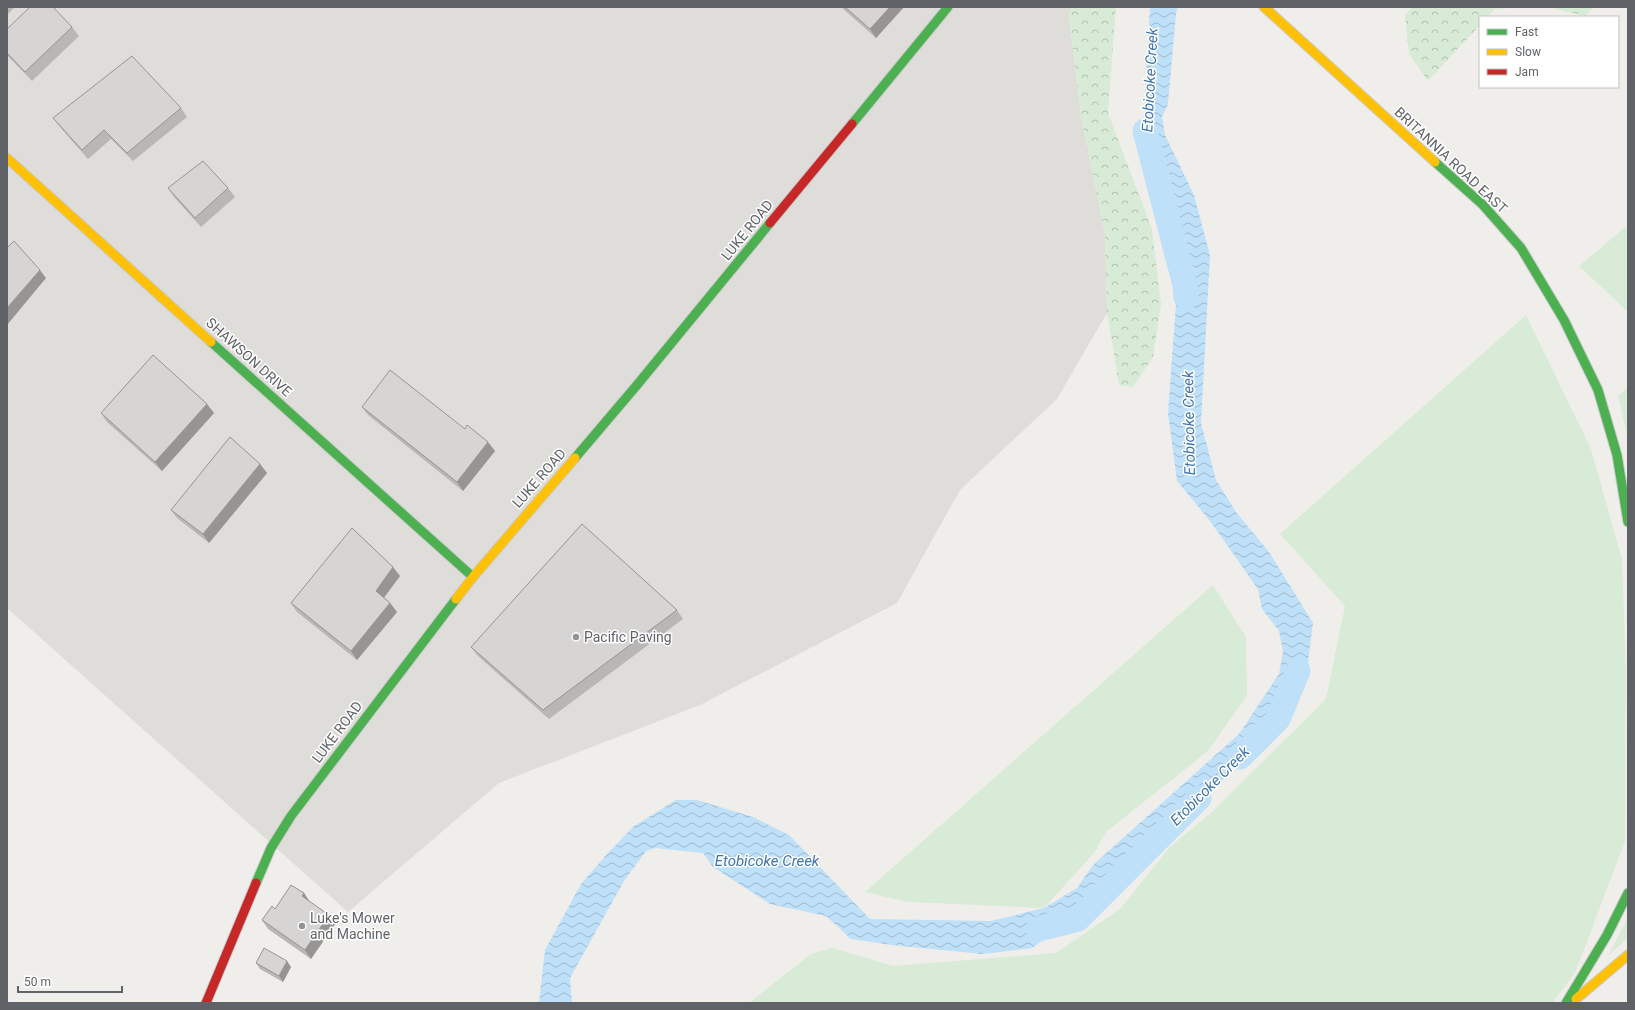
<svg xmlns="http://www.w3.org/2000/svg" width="1635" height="1010" viewBox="0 0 1635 1010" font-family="Roboto,sans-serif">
	<defs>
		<pattern id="forest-crowns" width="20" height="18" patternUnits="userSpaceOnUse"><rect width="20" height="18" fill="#d8ebd6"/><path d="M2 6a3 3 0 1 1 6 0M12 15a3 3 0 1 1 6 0" fill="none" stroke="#b2c2b1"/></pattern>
		<pattern id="water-waves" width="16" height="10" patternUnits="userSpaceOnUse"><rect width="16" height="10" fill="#bfe0f9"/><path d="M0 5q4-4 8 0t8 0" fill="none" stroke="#9eb9cd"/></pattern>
	</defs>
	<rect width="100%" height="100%" fill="#efeeea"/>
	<!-- industrial -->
	<path fill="#dfddda" d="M 7,7 L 1071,7 L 1069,16 L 1081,116 L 1105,234 L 1107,313 L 1057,399 L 960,490 L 897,603 L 700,705 L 499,783 L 348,912 L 7,608 Z"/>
	<!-- grass -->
	<path fill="#d8ebd6" d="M 1628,225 L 1628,312 L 1579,266 Z
		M 1526,315 L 1591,449 L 1622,559 L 1626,671 L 1625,841 L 1575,973 L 1552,1003 L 749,1003 L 811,954 L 833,948 L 893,966 L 1056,953 L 1120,909 L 1170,847 L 1212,812 L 1326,699 L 1345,606 L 1280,534 Z
		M 1628,387 L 1628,439 L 1618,396 Z
		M 1213,585 L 1246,637 L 1247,695 L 1208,751 L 1106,832 L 1094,853 L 1044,908 L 908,902 L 865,892 Z
		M 1628,917 L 1628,938 L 1608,956 Z"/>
	<!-- forest -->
	<path fill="url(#forest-crowns)" d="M 1071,7 L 1116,7 L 1108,113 L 1152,229 L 1161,304 L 1153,357 L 1133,387 L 1119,385 L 1107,313 L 1105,234 L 1081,116 L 1069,16 Z
		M 1413,7 L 1524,7 L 1495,9 L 1487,17 L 1480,17 L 1480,25 L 1428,81 L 1409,54 L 1405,15 Z
		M 1548,7 L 1594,7 L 1585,16 Z"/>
	<!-- water -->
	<path fill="url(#water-waves)" d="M 1150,7 L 1178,7 L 1176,13 L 1168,104 L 1162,117 L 1165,135 L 1194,195 L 1210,255 L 1201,423 L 1216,480 L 1236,512 L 1269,552 L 1313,623 L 1307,670 L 1259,740 L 1210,794 L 1138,851 L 1091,907 L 1032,948 L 983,954 L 892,945 L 851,939 L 826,916 L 770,904 L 713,867 L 703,853 L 655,848 L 646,851 L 624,881 L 570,978 L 572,1003 L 539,1003 L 545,950 L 581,884 L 607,854 L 634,826 L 676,800 L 697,800 L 753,817 L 789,835 L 870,919 L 991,921 L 1044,908 L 1077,888 L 1093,865 L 1239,734 L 1279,674 L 1283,652 L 1279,631 L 1262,609 L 1258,589 L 1210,521 L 1177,481 L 1168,413 L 1179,263 L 1171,243 L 1164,181 L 1147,153 L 1143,130 Z"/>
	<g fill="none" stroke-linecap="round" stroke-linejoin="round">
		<!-- river -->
		<path stroke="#bfe0f9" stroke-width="25" d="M 1145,131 L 1185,285 L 1186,297
			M 1240,757 L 1278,719 L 1298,671
			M 1038,929 L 1078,919 L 1199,798"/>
		<!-- fast casing -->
		<g stroke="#cacacb" stroke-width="11">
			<path id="fast" d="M 852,124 L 948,7
				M 1435,162 L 1483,205 L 1521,248 L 1564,320 L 1598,390 L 1617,455 L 1628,522
				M 211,342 L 473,577
				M 575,458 L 637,385 L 770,223
				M 256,883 L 271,848 L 291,816 L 456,599
				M 1566,1003 L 1607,935 L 1628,893"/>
		</g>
		<!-- slow casing -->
		<g stroke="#cacacb" stroke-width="11">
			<path id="slow" d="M 1264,7 L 1435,162
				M 7,158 L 211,342
				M 456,599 L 473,577 L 575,458
				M 1576,999 L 1628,955"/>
		</g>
		<!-- jam casing -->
		<g stroke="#cacacb" stroke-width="11">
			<path id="jam" d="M 770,223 L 852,124
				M 206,1003 L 256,883"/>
		</g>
		<!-- fast -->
		<use href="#fast" stroke="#4caf50" stroke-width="9"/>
		<!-- slow -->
		<use href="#slow" stroke="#ffc107" stroke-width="9"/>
		<!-- jam -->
		<use href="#jam" stroke="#c62828" stroke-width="9"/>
	</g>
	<!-- wall -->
	<path fill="#b8b7b5" d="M 7,7 L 15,7 L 7,15 Z
		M 841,7 L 904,7 L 876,38 Z
		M 72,27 L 79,36 L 32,81 L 7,55 L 7,29 Z
		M 181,108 L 187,117 L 133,161 L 111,139 L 88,159 L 60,127 L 53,118 Z
		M 168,188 L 228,188 L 235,197 L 201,227 L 174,197 Z
		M 362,407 L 465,429 L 495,451 L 463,491 L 368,415 Z
		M 101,413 L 214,413 L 162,471 L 107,422 Z
		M 260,464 L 267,473 L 209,543 L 177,518 L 171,510 Z
		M 400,576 L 384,598 L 390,603 L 397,612 L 357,660 L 297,612 L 291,603 Z
		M 677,610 L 683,619 L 549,719 L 478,656 L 471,647 Z
		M 304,893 L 309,901 L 335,924 L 311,959 L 268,929 L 262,920 L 275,909 Z
		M 256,963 L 291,967 L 283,982 L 260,969 Z"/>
	<!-- shaded-wall -->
	<path fill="#969594" d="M 890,7 L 904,7 L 876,38 L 870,29 Z
		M 40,270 L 46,278 L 7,325 L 7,308 Z
		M 207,404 L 214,413 L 162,471 L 155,462 Z
		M 488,442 L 495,451 L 463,491 L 457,482 Z
		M 260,464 L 267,473 L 209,543 L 203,534 Z
		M 393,567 L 400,576 L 382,600 L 376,591 Z
		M 390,603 L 397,612 L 357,660 L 351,651 Z
		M 304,893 L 310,902 L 302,896 Z
		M 329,915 L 335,924 L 311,959 L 305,950 Z
		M 287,961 L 291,967 L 283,982 L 279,976 Z"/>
	<!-- building -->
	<path fill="#d6d5d3" stroke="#969594" d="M 30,7 L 53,7 L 72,27 L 25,72 L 7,53 L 7,29 Z
		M 845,7 L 890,7 L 870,29 Z
		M 132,56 L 181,108 L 127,153 L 104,130 L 82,150 L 53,118 Z
		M 203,161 L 228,188 L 195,218 L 168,188 Z
		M 14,241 L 40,270 L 7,308 L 7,248 Z
		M 153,355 L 207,404 L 155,462 L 101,413 Z
		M 390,370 L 465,429 L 467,425 L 488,442 L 457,482 L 362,407 Z
		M 230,437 L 260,464 L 203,534 L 171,510 Z
		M 582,524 L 677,610 L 543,710 L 471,647 Z
		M 352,528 L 393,567 L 376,591 L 390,603 L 351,651 L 291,603 Z
		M 291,885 L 304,893 L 302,896 L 329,915 L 305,950 L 262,920 L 272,906 L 275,909 Z
		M 264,948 L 287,961 L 279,976 L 256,963 Z"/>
	<!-- markers -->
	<g fill="#919496" stroke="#fff" stroke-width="1.5">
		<circle cx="576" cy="637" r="4"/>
		<circle cx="302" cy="926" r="4"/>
	</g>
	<g text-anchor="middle" stroke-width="3" stroke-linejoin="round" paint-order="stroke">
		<!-- street labels -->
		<g font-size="14" fill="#5f6368" stroke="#fff">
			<text transform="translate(1451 160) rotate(43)" y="5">BRITANNIA ROAD EAST</text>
			<text transform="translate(747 230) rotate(-51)" y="5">LUKE ROAD</text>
			<text transform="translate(249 357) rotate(42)" y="5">SHAWSON DRIVE</text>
			<text transform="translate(539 478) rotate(-49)" y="5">LUKE ROAD</text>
			<text transform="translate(337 732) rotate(-53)" y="5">LUKE ROAD</text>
		</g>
		<!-- poi labels -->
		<g font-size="14" fill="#5f6368" stroke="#fff" text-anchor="start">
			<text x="584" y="642">Pacific Paving</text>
			<text x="310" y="923">Luke's Mower<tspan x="310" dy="16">and Machine</tspan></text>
		</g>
		<!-- water labels -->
		<g font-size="15" font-style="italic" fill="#4174aa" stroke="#fff">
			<text transform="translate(1150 80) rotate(-87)" y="5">Etobicoke Creek</text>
			<text transform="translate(1189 423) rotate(-91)" y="5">Etobicoke Creek</text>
			<text transform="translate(1210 786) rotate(-45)" y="5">Etobicoke Creek</text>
			<text x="767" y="866">Etobicoke Creek</text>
		</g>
	</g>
	<!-- border -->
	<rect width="1635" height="1010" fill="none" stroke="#5f6368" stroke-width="16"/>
	<!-- legend -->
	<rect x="1479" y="16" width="140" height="72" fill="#ffffff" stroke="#bfc1c3"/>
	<rect x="1487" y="29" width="20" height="6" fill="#4caf50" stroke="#bfc1c3"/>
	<text x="1515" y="36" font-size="12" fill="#5f6368">Fast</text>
	<rect x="1487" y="49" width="20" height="6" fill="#ffc107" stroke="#bfc1c3"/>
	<text x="1515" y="56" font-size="12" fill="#5f6368">Slow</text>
	<rect x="1487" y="69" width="20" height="6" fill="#c62828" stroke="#bfc1c3"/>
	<text x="1515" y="76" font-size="12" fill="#5f6368">Jam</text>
	<!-- scale -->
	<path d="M18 986v6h104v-6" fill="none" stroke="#5f6368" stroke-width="2"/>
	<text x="24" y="986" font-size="12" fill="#5f6368" stroke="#ffffff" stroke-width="3" paint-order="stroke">50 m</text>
</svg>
